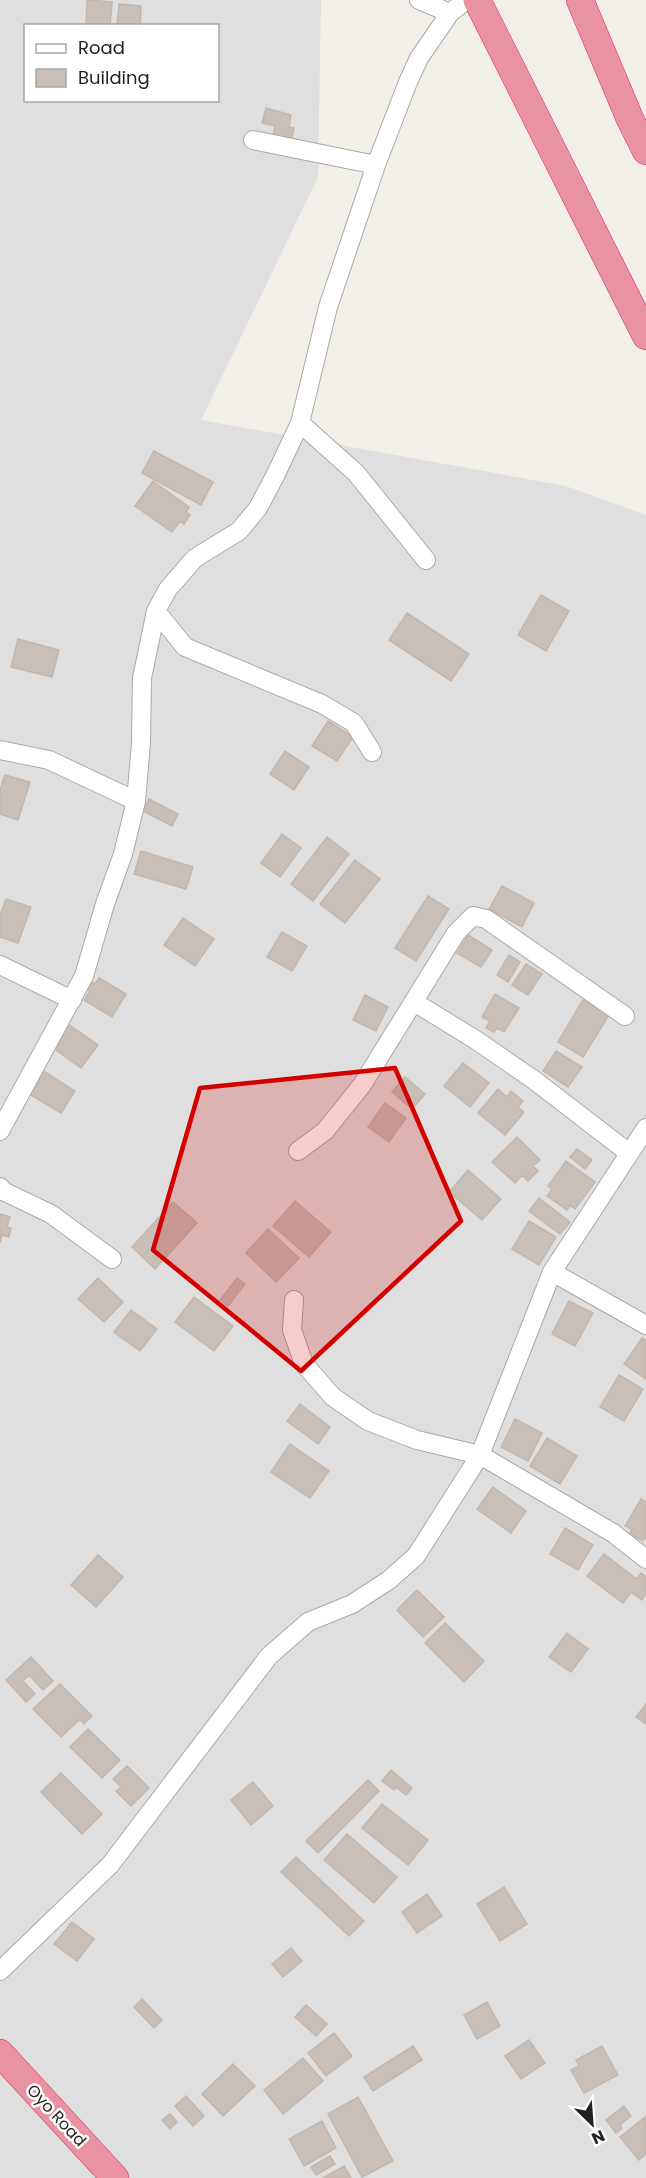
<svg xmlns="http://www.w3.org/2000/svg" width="646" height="2178" viewBox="0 0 646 2178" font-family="Poppins,sans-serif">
	<rect width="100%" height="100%" fill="#f2efe9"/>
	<!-- residential -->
	<path fill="#e0dfdf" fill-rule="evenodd" d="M 0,0 L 321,0 L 318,177 L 201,420 L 566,486 L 646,515 L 646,2178 L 0,2178 ZM 26,26 L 218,26 L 218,100 L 26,100 Z"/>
	<!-- building -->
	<path fill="#c7bfb8" stroke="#c4b6ab" stroke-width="1.5" d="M 87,0 L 112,2 L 110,26 L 86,26 Z
		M 119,4 L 141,6 L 140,26 L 117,26 Z
		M 266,108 L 291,115 L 289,127 L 294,128 L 291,141 L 273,136 L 275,126 L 262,123 Z
		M 154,451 L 213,482 L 201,505 L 142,473 Z
		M 153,481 L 189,507 L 186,512 L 190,515 L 184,524 L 180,521 L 172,532 L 135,506 Z
		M 541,595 L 569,611 L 546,651 L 518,635 Z
		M 407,613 L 469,654 L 451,681 L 389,640 Z
		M 18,639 L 59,650 L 52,677 L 11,667 Z
		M 328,721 L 353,737 L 337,761 L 312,746 Z
		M 285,751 L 309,767 L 294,790 L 270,774 Z
		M 5,775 L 30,782 L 18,820 L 0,814 L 0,790 Z
		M 149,799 L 178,814 L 172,826 L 143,811 Z
		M 282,834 L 301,848 L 280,877 L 261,863 Z
		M 327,837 L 349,854 L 313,901 L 291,884 Z
		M 141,851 L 193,867 L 186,889 L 134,874 Z
		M 355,860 L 380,879 L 345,923 L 320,904 Z
		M 502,886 L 534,903 L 522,927 L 489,909 Z
		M 428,896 L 449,909 L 416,961 L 395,948 Z
		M 6,899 L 31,907 L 18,943 L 0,937 L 0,915 Z
		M 183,918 L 214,939 L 195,966 L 164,945 Z
		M 282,932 L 307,946 L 292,971 L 267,957 Z
		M 468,935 L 492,950 L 481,967 L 457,953 Z
		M 509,955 L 520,962 L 508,982 L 497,975 Z
		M 526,964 L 542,974 L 528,995 L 512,985 Z
		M 99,978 L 126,994 L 112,1017 L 84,1000 L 90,991 L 85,989 L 90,981 L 95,984 Z
		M 495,994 L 519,1008 L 504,1032 L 497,1028 L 494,1032 L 486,1028 L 490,1021 L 482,1017 Z
		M 365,995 L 388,1007 L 376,1031 L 353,1020 Z
		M 583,1000 L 609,1015 L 583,1057 L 558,1042 Z
		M 68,1024 L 98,1045 L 81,1068 L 52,1047 Z
		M 556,1051 L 582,1067 L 568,1087 L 543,1071 Z
		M 463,1063 L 489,1083 L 470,1107 L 444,1086 Z
		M 40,1069 L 75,1091 L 61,1113 L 26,1092 Z
		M 405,1077 L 425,1094 L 412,1109 L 392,1092 Z
		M 498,1089 L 507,1097 L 511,1091 L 523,1101 L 518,1107 L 524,1112 L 505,1135 L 478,1113 Z
		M 385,1103 L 406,1118 L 389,1142 L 368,1127 Z
		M 517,1137 L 540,1160 L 533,1166 L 538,1171 L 528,1181 L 522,1175 L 515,1183 L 492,1162 Z
		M 577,1149 L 592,1160 L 585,1169 L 570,1157 Z
		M 566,1161 L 595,1182 L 575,1209 L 570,1205 L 567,1210 L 547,1196 L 552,1189 L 548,1186 Z
		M 468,1170 L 501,1199 L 482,1220 L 449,1192 Z
		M 539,1198 L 570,1222 L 560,1234 L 529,1211 Z
		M 295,1201 L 331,1232 L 309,1257 L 273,1226 Z
		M 173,1202 L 197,1223 L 155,1269 L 132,1247 Z
		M 0,1214 L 10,1217 L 7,1227 L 11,1228 L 9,1237 L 2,1235 L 0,1243 Z
		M 529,1221 L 556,1237 L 539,1265 L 512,1249 Z
		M 268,1229 L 299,1258 L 276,1282 L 246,1253 Z
		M 98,1278 L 123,1302 L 104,1322 L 78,1299 Z
		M 237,1278 L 245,1284 L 228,1306 L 220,1300 Z
		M 194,1297 L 233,1326 L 214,1351 L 175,1322 Z
		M 569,1301 L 593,1313 L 575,1346 L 552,1334 Z
		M 131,1310 L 157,1329 L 140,1351 L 114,1332 Z
		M 642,1338 L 646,1340 L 646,1379 L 624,1364 Z
		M 619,1375 L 643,1389 L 624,1421 L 600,1407 Z
		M 300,1404 L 330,1427 L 318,1444 L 287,1421 Z
		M 515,1419 L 542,1433 L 528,1461 L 501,1447 Z
		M 547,1438 L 577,1456 L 560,1484 L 530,1466 Z
		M 290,1444 L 329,1471 L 310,1498 L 271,1472 Z
		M 493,1487 L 526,1511 L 511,1533 L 477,1509 Z
		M 641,1499 L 646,1502 L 646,1539 L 644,1538 L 643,1541 L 630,1534 L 632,1529 L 625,1526 Z
		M 565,1528 L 593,1545 L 578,1570 L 550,1554 Z
		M 604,1554 L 637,1579 L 641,1573 L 646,1577 L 646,1594 L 642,1600 L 631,1592 L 623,1603 L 587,1576 Z
		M 98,1555 L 123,1577 L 96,1607 L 71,1585 Z
		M 417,1590 L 444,1617 L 423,1637 L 397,1610 Z
		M 445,1623 L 484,1661 L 464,1682 L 425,1643 Z
		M 567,1633 L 588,1649 L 571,1672 L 549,1657 Z
		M 31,1657 L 53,1681 L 43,1690 L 29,1675 L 23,1681 L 35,1694 L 26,1702 L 6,1680 Z
		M 60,1684 L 92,1716 L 84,1724 L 80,1719 L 61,1737 L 33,1709 Z
		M 646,1704 L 646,1724 L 636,1717 Z
		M 88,1729 L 120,1760 L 102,1778 L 70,1747 Z
		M 127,1766 L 149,1788 L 131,1806 L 116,1791 L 121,1787 L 113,1779 Z
		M 391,1770 L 412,1788 L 406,1795 L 396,1787 L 394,1790 L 382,1781 Z
		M 61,1773 L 102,1814 L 82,1834 L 41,1792 Z
		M 368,1780 L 379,1791 L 318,1853 L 306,1841 Z
		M 253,1782 L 273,1806 L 251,1825 L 231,1800 Z
		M 382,1804 L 428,1840 L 408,1865 L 362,1828 Z
		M 347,1834 L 397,1877 L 374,1903 L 324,1860 Z
		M 296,1857 L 364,1921 L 349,1936 L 281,1872 Z
		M 504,1887 L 527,1924 L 500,1941 L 477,1904 Z
		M 427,1894 L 442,1916 L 417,1933 L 402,1912 Z
		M 72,1922 L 94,1939 L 77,1961 L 54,1944 Z
		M 291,1948 L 302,1961 L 283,1977 L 272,1964 Z
		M 142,1999 L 162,2020 L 154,2028 L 134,2007 Z
		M 487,2002 L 500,2026 L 477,2039 L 464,2015 Z
		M 306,2005 L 327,2024 L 316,2036 L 295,2017 Z
		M 334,2033 L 352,2056 L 326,2076 L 308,2053 Z
		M 529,2040 L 545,2063 L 521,2079 L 505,2056 Z
		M 413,2046 L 422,2060 L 373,2091 L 364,2077 Z
		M 602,2046 L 618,2075 L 584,2093 L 571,2070 L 579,2066 L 576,2060 Z
		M 303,2058 L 323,2081 L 283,2114 L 264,2090 Z
		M 233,2064 L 255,2086 L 223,2116 L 202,2094 Z
		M 186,2096 L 204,2116 L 193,2126 L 175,2106 Z
		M 358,2097 L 393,2161 L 362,2177 L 328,2114 Z
		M 624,2106 L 631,2116 L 620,2125 L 622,2128 L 616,2133 L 606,2120 Z
		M 170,2114 L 177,2122 L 170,2129 L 162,2120 Z
		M 645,2117 L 646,2154 L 639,2160 L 620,2137 Z
		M 322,2121 L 336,2148 L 304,2166 L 289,2139 Z
		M 330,2156 L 335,2164 L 316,2175 L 311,2167 Z
		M 344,2166 L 351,2178 L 323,2178 Z"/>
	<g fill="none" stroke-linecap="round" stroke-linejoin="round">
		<!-- minor casing -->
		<g stroke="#a9a9a9" stroke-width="20">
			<path id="minor" d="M 419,0 L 450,13
				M 253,140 L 376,165
				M 300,423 L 356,473 L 426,560
				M 156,611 L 185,647 L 322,704 L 354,723 L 372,752
				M 0,750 L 49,760 L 136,801
				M 0,965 L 72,1000
				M 414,1002 L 476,1040 L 534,1080 L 629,1153
				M 0,1131 L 84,976 L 105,904 L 123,854 L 136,801 L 141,743 L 142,678 L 156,611 L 168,589 L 195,558 L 239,531 L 258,508 L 275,476 L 300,423 L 328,307 L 376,165 L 408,82 L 419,58 L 450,13 L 466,0
				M 298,1151 L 325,1131 L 362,1085 L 456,933 L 473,916 L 486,919 L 625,1016
				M 0,1187 L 5,1192 L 51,1214 L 112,1259
				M 552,1272 L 646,1325
				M 294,1300 L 292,1330 L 304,1364 L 333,1397 L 368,1421 L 417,1440 L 480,1455 L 613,1533 L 646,1559
				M 0,1971 L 110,1865 L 269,1656 L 308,1622 L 352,1604 L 389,1580 L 416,1556 L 480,1455 L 552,1272 L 646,1128"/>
		</g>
		<!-- highway casing -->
		<g stroke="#dc2a67" stroke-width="28">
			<path id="highway" d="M 477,0 L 646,336
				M 580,0 L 630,119 L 646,151
				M 0,2053 L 115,2178"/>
		</g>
		<!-- minor -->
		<use href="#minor" stroke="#fff" stroke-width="18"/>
		<!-- highway -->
		<use href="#highway" stroke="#e892a2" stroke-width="27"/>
	</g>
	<!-- marked area -->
	<path fill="#d40000" fill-opacity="0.2" stroke="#d40000" stroke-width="4.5" stroke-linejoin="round" d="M 395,1068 L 461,1221 L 301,1371 L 153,1250 L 200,1088 Z"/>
	<g text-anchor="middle" stroke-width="5" stroke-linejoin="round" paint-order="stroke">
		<!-- street labels -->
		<g font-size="16" fill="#222" stroke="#fff">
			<text transform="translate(57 2115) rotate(47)" y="6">Oyo Road</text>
		</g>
	</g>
	<!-- legend -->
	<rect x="24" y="24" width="195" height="78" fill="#ffffff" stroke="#a7a7a7" stroke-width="1.5"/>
	<rect x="36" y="44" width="30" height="9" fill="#ffffff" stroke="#a7a7a7" stroke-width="1.5"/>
	<text x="78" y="54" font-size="18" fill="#222222">Road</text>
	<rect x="36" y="69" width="30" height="18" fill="#c7bfb8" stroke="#a7a7a7" stroke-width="1.5"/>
	<text x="78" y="84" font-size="18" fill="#222222">Building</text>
	<!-- north arrow -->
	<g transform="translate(592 2124) rotate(155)" stroke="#ffffff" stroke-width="4.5" paint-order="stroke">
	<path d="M0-4.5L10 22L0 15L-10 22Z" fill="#222222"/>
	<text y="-9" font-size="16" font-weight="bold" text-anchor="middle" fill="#222222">N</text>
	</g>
</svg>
